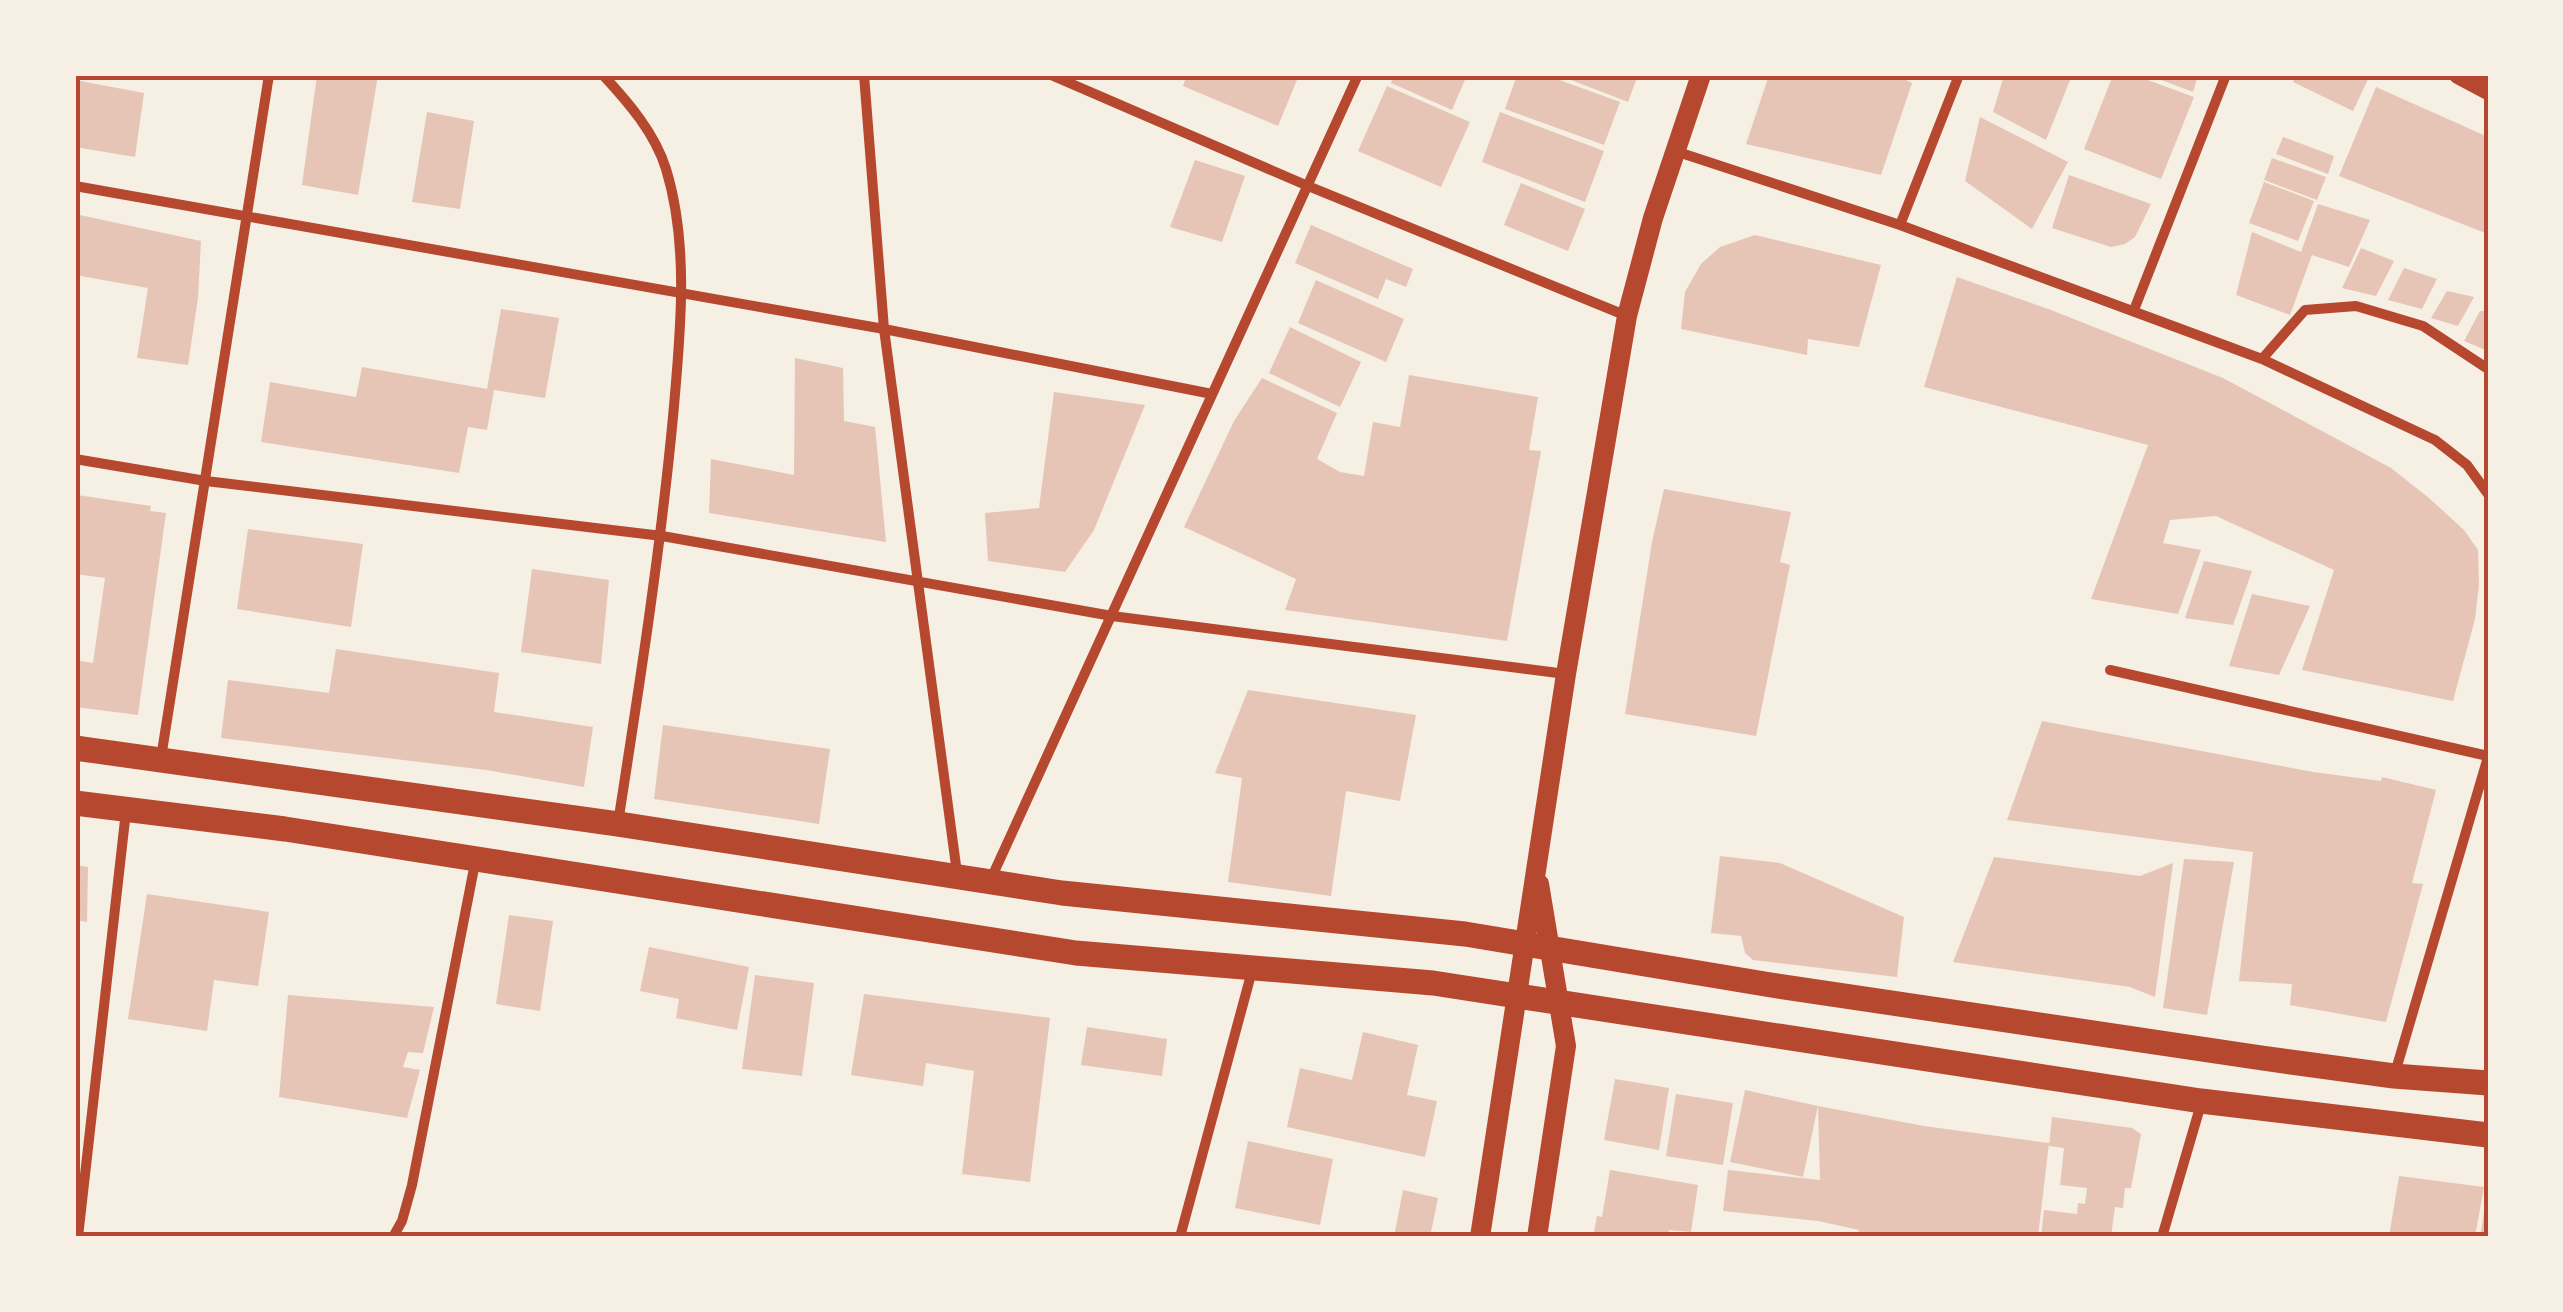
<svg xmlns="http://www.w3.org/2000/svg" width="2563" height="1312" viewBox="0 0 2563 1312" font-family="'Zilla Slab',serif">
	<rect width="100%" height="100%" fill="#f6efe4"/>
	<!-- building -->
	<path fill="#e6c5b7" d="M 317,75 L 378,75 L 358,195 L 302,185 Z
		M 1187,75 L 1299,75 L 1278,126 L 1183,86 Z
		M 1394,75 L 1467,75 L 1452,110 L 1391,83 Z
		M 1517,75 L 1546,75 L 1620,102 L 1604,145 L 1505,109 Z
		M 1558,75 L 1638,75 L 1628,102 Z
		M 1769,75 L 1896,75 L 1912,83 L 1881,175 L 1746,144 Z
		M 2004,75 L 2072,75 L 2046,140 L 1993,112 Z
		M 2113,75 L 2134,75 L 2194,97 L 2161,179 L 2084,149 Z
		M 2148,75 L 2198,75 L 2193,92 Z
		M 2297,75 L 2370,75 L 2353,111 L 2293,82 Z
		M 75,80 L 144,93 L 135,157 L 75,147 Z
		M 1387,86 L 1470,122 L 1441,187 L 1358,151 Z
		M 2376,87 L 2488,137 L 2488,234 L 2339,176 Z
		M 427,112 L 474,121 L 460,209 L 412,202 Z
		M 1500,112 L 1604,151 L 1585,202 L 1482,162 Z
		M 1980,117 L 2068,162 L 2032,229 L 1965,181 Z
		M 2283,137 L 2334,156 L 2328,174 L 2276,154 Z
		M 2272,158 L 2326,177 L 2317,200 L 2264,180 Z
		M 1195,160 L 1245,176 L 1222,242 L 1170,227 Z
		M 2069,175 L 2151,204 L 2135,237 L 2125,244 L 2111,247 L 2052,228 Z
		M 2264,182 L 2314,201 L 2298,241 L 2249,223 Z
		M 1521,183 L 1585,209 L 1568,251 L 1504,225 Z
		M 2318,204 L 2370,220 L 2349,267 L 2312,255 L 2290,315 L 2236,295 L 2252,232 L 2301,252 Z
		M 75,214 L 201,241 L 198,298 L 188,365 L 137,358 L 148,288 L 75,275 Z
		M 1311,225 L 1413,269 L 1406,287 L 1386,279 L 1378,299 L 1295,263 Z
		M 1755,235 L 1881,265 L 1859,347 L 1808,339 L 1807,355 L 1681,329 L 1685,292 L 1701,264 L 1720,247 Z
		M 2361,248 L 2394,261 L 2376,296 L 2342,288 Z
		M 2404,268 L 2437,279 L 2422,309 L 2388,300 Z
		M 1957,277 L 2051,310 L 2223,378 L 2391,468 L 2429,498 L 2464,530 L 2478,550 L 2479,585 L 2475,619 L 2453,701 L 2302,670 L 2334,570 L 2216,516 L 2170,520 L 2163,543 L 2201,550 L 2178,614 L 2091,599 L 2148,445 L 1924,387 Z
		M 1316,280 L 1404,319 L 1386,362 L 1298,323 Z
		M 2447,291 L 2474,297 L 2458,326 L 2431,318 Z
		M 501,309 L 559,318 L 545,398 L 494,390 L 487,430 L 468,427 L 459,473 L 261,442 L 270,382 L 356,397 L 362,367 L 487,389 Z
		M 2480,311 L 2488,311 L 2488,351 L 2464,341 Z
		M 1290,327 L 1361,362 L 1340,407 L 1269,373 Z
		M 795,358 L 843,368 L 844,421 L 875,427 L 886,542 L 709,513 L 711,459 L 794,475 Z
		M 1409,375 L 1538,397 L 1529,450 L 1541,451 L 1507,641 L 1285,610 L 1296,579 L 1184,527 L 1234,421 L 1262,378 L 1337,413 L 1317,459 L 1340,472 L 1364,476 L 1373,422 L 1400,427 Z
		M 1054,392 L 1145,405 L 1094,530 L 1065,572 L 988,561 L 985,513 L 1039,508 Z
		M 1664,489 L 1791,512 L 1780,562 L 1790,565 L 1756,736 L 1625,714 L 1652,542 Z
		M 77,495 L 151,506 L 150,511 L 166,513 L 138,715 L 75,707 L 75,660 L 93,663 L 105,578 L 75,574 Z
		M 248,529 L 363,544 L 351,627 L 237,609 Z
		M 2204,561 L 2252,571 L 2233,625 L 2185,618 Z
		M 532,569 L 609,580 L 601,664 L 521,652 Z
		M 2252,594 L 2310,606 L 2279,675 L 2229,666 Z
		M 336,649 L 499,673 L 494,712 L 593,727 L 584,787 L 486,770 L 221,738 L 228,680 L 329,693 Z
		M 1248,690 L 1416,715 L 1400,801 L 1346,791 L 1331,896 L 1228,882 L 1242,778 L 1215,773 Z
		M 2042,721 L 2313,772 L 2381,781 L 2382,777 L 2436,790 L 2412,883 L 2423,884 L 2386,1022 L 2290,1005 L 2292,984 L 2239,981 L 2253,852 L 2007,820 Z
		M 663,725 L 830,749 L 819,824 L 654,799 Z
		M 1720,856 L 1780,863 L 1904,917 L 1897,977 L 1753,960 L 1745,953 L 1741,936 L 1711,933 Z
		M 1994,857 L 2140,876 L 2173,863 L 2155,997 L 2130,987 L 1953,962 Z
		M 2184,859 L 2234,862 L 2207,1015 L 2163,1008 Z
		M 75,865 L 88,867 L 87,922 L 75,920 Z
		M 147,894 L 269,912 L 258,986 L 214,980 L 207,1031 L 128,1019 Z
		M 509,915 L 553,921 L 540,1011 L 496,1004 Z
		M 649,947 L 749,967 L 737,1030 L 676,1018 L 679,999 L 640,991 Z
		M 755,975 L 814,983 L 802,1076 L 742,1069 Z
		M 864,994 L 1050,1018 L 1030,1182 L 962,1174 L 974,1071 L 926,1063 L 923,1086 L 851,1075 Z
		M 288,995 L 434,1007 L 423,1053 L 408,1052 L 403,1067 L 420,1070 L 407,1118 L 279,1097 Z
		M 1087,1027 L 1167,1039 L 1162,1076 L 1081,1065 Z
		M 1363,1032 L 1418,1045 L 1407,1095 L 1437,1101 L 1425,1157 L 1287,1127 L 1300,1068 L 1352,1080 Z
		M 1615,1079 L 1669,1088 L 1659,1150 L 1604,1140 Z
		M 1745,1090 L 1818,1106 L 1803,1177 L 1730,1162 Z
		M 1676,1094 L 1733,1103 L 1723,1165 L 1666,1156 Z
		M 1818,1106 L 1924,1126 L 2049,1143 L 2038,1237 L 1856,1237 L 1859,1230 L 1818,1221 L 1723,1211 L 1728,1170 L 1820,1180 Z
		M 2052,1117 L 2132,1128 L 2141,1134 L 2131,1188 L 2125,1188 L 2123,1208 L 2115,1207 L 2111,1237 L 2041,1237 L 2044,1210 L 2077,1214 L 2078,1203 L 2085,1204 L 2087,1188 L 2060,1185 L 2064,1148 L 2049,1146 Z
		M 1248,1141 L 1333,1159 L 1320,1225 L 1235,1208 Z
		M 1610,1170 L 1698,1185 L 1691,1232 L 1669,1230 L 1668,1237 L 1593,1237 L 1597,1216 L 1602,1217 Z
		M 2399,1176 L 2484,1187 L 2475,1237 L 2389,1237 Z
		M 1403,1190 L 1438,1198 L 1430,1237 L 1394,1237 Z
		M 2486,1200 L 2488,1237 L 2480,1237 Z"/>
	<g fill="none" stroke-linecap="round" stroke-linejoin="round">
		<!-- minor -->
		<path stroke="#b5482f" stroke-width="10" d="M 603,75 C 628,102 655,133 666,169 C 690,247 680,337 673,417 C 660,554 639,688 618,823
			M 864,75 L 884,329 L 957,873
			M 1051,75 L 1308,186 L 1627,316
			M 1675,151 L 1900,225 L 2262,359 L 2435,440 L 2467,465 L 2488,494
			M 75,186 L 884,329 L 1212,394
			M 1900,225 L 1959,75
			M 2134,310 L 2226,75
			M 2262,359 L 2305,310 L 2356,306 L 2423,326 L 2488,369
			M 75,459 L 206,481 L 662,536 L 1112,616 L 1566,674
			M 2110,670 L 2488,756
			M 161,758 L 269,75
			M 990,881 L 1358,75
			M 2395,1073 L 2488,757
			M 78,1237 L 126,811
			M 393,1237 L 402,1221 L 412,1185 L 476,858
			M 1180,1237 L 1252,971
			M 2162,1237 L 2201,1104"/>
		<!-- tertiary -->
		<path stroke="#b5482f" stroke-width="18" d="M 2458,75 L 2488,91"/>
		<!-- secondary -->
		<path stroke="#b5482f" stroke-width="20" d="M 1480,1237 L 1566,674 L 1627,316 L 1653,218 L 1701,75
			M 1537,1237 L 1566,1046 L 1539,884"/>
		<!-- primary -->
		<path stroke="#b5482f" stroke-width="25" d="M 75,748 L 618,824 L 1062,893 L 1465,934 L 1771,985 L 2262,1058 L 2394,1076 L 2488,1083
			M 75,803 L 285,829 L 1076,953 L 1433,983 L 2201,1101 L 2488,1135"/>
	</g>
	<!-- border -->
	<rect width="2563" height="1312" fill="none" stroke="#f6efe4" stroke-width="155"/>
	<rect x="78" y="78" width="2408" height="1156" fill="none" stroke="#b5482f" stroke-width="4"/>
</svg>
